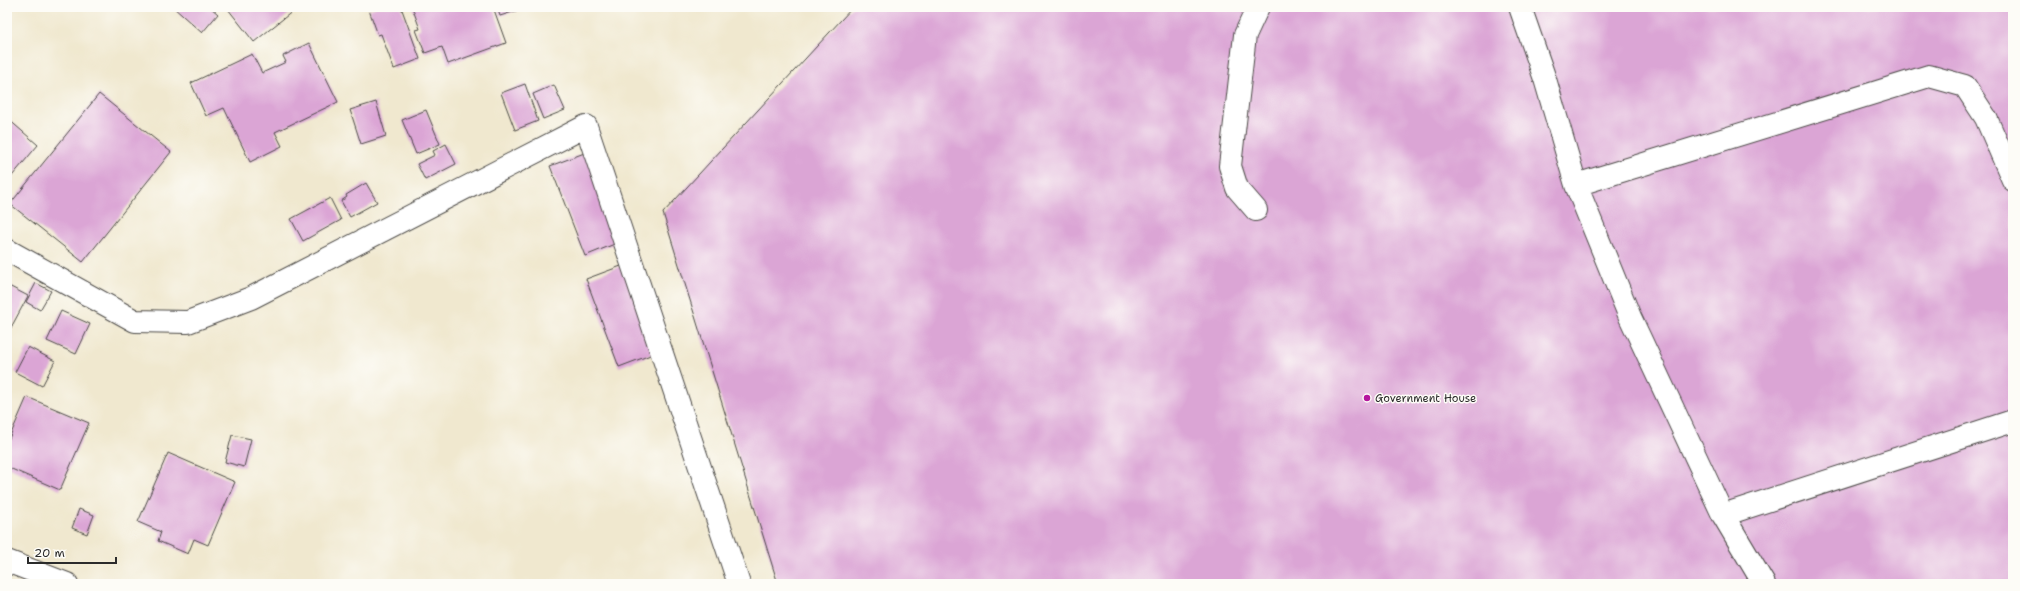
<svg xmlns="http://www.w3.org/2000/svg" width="2020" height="591" viewBox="0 0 2020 591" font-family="'Shantell Sans',sans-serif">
	<rect width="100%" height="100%" fill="#fdfcf7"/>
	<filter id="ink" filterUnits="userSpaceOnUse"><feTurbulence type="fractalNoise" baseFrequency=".025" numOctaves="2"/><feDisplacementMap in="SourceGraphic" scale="8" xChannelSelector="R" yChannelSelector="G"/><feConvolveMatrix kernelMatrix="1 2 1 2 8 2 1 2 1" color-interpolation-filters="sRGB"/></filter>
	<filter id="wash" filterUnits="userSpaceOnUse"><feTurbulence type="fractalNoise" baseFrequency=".012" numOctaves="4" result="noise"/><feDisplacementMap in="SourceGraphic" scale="16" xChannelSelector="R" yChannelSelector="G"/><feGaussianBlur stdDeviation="0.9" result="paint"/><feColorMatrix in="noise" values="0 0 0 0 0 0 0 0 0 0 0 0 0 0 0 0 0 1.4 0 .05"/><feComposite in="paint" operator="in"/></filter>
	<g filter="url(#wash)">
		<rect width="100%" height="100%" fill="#f0e8cf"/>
		<g id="blocks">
			<!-- building -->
			<path fill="#dba5d5" d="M 173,7 L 210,7 L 218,14 L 202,33 Z
				M 231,7 L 298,7 L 254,42 L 228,9 Z
				M 376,7 L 401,7 L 420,59 L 394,69 L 381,34 L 378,35 L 369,10 Z
				M 412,7 L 493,7 L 506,43 L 448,64 L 442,47 L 425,53 L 416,30 L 420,29 Z
				M 497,7 L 528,7 L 500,16 Z
				M 853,7 L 2013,7 L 2013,584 L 778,584 L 663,213 Z
				M 309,43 L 338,102 L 275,132 L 282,146 L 250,162 L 224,108 L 206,116 L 191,83 L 252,54 L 262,73 L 286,62 L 283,56 Z
				M 525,84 L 538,121 L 515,130 L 501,93 Z
				M 554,85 L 565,110 L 543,119 L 533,94 Z
				M 99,94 L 171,152 L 83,262 L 10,204 Z
				M 376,102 L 386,136 L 361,144 L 350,110 Z
				M 426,110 L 440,144 L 416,154 L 402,120 Z
				M 7,118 L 38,145 L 7,182 Z
				M 446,144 L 456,164 L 425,180 L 417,164 L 435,155 L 433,151 Z
				M 587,152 L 622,241 L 585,256 L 550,166 Z
				M 366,183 L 377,202 L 350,217 L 341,201 L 347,197 L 346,195 Z
				M 330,198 L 341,220 L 303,241 L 291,219 Z
				M 629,263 L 661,351 L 619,367 L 586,279 Z
				M 36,283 L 51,291 L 40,310 L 26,302 Z
				M 7,285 L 28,296 L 7,335 Z
				M 61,311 L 90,324 L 76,354 L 47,341 Z
				M 28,347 L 55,361 L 42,386 L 15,372 Z
				M 27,397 L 89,423 L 60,490 L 7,467 L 7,443 Z
				M 232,435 L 251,439 L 244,467 L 225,462 Z
				M 168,453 L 235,482 L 208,545 L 194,539 L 188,554 L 158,541 L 161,532 L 138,522 Z
				M 79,509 L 94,515 L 87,534 L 72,528 Z"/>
		</g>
	</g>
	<g filter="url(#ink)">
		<use href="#blocks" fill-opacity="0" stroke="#494744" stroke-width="1"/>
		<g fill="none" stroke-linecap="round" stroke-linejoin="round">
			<!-- minor casing -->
			<g stroke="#494744" stroke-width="24">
				<path id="minor" d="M 1520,7 L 1545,79 L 1576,185 L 1630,317 L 1723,515 L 1764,584
					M 1576,185 L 1929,76 L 1965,86 L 1986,118 L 2013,180
					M 1256,210 L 1237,188 L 1230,166 L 1245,35 L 1258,7
					M 7,250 L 135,321 L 188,322 L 251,298 L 586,126 L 739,584
					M 1723,515 L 2013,421
					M 7,561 L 67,584"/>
			</g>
			<!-- minor -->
			<use href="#minor" stroke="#fff" stroke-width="22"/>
		</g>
	</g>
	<!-- markers -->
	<circle fill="#b5179e" stroke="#fdfcf7" stroke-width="1.5" cx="1367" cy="398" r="4"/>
	<g text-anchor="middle" stroke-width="3" stroke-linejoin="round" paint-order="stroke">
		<!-- poi labels -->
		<g font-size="11" fill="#2b2b2b" stroke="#fdfcf7" text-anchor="start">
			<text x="1375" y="402">Government House</text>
		</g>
	</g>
	<!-- margin -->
	<rect width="2020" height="591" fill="none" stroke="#fdfcf7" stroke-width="24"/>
	<!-- scale -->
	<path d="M28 557v6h88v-6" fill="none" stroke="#2b2b2b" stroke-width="2"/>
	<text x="34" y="557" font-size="12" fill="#2b2b2b" stroke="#fdfcf7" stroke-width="3" paint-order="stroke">20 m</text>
</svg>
